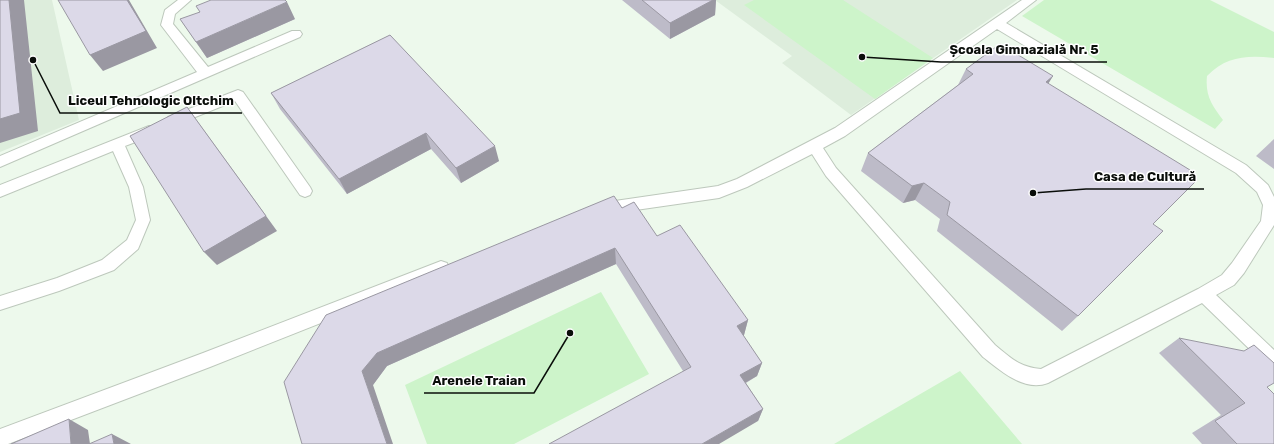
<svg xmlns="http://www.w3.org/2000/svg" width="1274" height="444" viewBox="0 0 1274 444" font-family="Rubik,sans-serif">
	<rect width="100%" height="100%" fill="#edf9ec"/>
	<!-- built -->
	<path fill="#ddeddc" d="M 0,0 L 52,0 L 79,120 L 0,152 Z
		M 715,0 L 1017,0 L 851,115 L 782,63 L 792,56 Z"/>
	<!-- green -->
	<path fill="#cdf4ca" d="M 754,0 L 843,0 L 933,58 L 875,99 L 744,5 Z
		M 1044,0 L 1210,0 L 1274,32 L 1274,58 C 1248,55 1226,56 1207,76 C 1205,96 1212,105 1223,120 L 1215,129 L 1022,16 Z
		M 601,292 L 649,374 L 514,444 L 427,444 L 405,385 Z
		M 960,371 L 1022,444 L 834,444 Z"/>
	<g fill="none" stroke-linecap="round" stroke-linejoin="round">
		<!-- service casing -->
		<g stroke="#bdc8bc" stroke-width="2">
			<path id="service" d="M 178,0 L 191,0 L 175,14 L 173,24 L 208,67 L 292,31 L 300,31 L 302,34 L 300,37 L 0,167 L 0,156 L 197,72 L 161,25 L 165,10 Z
				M 1022,0 L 1036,0 L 1006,23 L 1246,165 L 1268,185 L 1274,197 L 1274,225 L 1244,273 L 1234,285 L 1216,295 L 1274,350 L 1274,369 L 1268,367 L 1202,303 L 1048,383 C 1024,392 1001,371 983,357 L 826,176 L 812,154 L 747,187 L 719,198 L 601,215 L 596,213 L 594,209 L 596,205 L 601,203 L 718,186 L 737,179 L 835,128 ZM 997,29 L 1236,173 L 1257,192 L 1263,205 L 1261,221 L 1232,263 L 1222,275 L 1198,289 L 1041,369 C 1019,367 1011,358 995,345 L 836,168 L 823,148 L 845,136 Z
				M 238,90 L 243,92 L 310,187 L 312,191 L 310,195 L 305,197 L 300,195 L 235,101 L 173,126 L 168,125 L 166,121 L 168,117 Z
				M 149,126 L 154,127 L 156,131 L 154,135 L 125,146 L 143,187 L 150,220 L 138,249 L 114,270 L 59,291 L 0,310 L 0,296 L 57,278 L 102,260 L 127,240 L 136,220 L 129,187 L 113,151 L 0,197 L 0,185 Z
				M 441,261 L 447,263 L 449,268 L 447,273 L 210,367 L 8,444 L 0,444 L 0,429 L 203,353 Z"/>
		</g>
		<!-- service -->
		<use href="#service" fill="#fff" fill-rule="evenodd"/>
	</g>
	<!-- wall -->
	<path fill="#bdbbc8" d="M 622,0 L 716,0 L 715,15 L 670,39 Z
		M 180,19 L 295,19 L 207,58 Z
		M 390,35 L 499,161 L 461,183 L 431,149 L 347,194 L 280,109 L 271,93 Z
		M 966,69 L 1053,76 L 1048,84 L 1153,224 L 1078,316 L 1062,331 L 937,231 L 940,219 L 915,200 L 903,203 L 861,171 L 868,153 L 958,85 Z
		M 1274,139 L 1274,169 L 1256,156 Z
		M 622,208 L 657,236 L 748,320 L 744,335 L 743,336 L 762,363 L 757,376 L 746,383 L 763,409 L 758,421 L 683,371 L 616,264 L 387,366 L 373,385 L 284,382 Z
		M 1179,338 L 1267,387 L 1274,444 L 1202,444 L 1192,433 L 1221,415 L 1159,353 Z"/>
	<!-- shaded-wall -->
	<path fill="#9a98a2" d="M 9,0 L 24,0 L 38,131 L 0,143 L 0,119 Z
		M 127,0 L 129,0 L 157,48 L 103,71 L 90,55 Z
		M 713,0 L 716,0 L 715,15 L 670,39 L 670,23 Z
		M 287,2 L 295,19 L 207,58 L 196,42 Z
		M 1053,76 L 1041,95 L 1046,82 Z
		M 187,107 L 277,231 L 217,265 L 204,252 Z
		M 426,133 L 431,149 L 347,194 L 339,179 Z
		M 495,146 L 499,161 L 461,183 L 456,168 Z
		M 924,183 L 915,200 L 903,203 L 912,186 Z
		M 615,248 L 616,264 L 387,366 L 373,385 L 393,444 L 387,444 L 362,371 L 377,353 Z
		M 748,320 L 744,335 L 733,341 L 737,326 Z
		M 762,363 L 757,376 L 736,388 L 740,375 Z
		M 763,409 L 758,421 L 719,444 L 702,444 Z
		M 69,419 L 88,430 L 90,444 L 71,444 Z
		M 112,434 L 131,444 L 114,444 Z"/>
	<!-- building -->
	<path fill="#dcd9e8" stroke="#9a98a2" d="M 0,0 L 9,0 L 20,113 L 0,119 Z
		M 58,0 L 127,0 L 146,31 L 90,55 Z
		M 211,0 L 285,0 L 287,2 L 196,42 L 180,19 L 200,12 L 196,6 Z
		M 642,0 L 713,0 L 670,23 Z
		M 390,35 L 495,146 L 456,168 L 426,133 L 339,179 L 271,93 Z
		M 1000,44 L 1053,76 L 1046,82 L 1190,170 L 1196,181 L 1153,224 L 1163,231 L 1078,316 L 947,215 L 950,202 L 924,183 L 912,186 L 868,153 L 973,74 L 966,69 Z
		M 187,107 L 266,216 L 204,252 L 130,136 Z
		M 614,196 L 622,208 L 634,202 L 657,236 L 680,225 L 748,320 L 737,326 L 762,363 L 740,375 L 763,409 L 702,444 L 549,444 L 691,367 L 615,248 L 377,353 L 362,371 L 387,444 L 302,444 L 284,382 L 326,315 Z
		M 1179,338 L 1244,351 L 1254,345 L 1274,363 L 1274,383 L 1267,387 L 1274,394 L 1274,444 L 1237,444 L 1215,421 L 1245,403 Z
		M 69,419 L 71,444 L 11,444 Z
		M 112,434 L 114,444 L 89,444 Z"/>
	<!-- callouts -->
	<path fill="none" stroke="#0a0e0a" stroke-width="1.5" d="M862 57L941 62H1107M33 60L60 113H242M1033 193L1086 189H1204M570 333L534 393H424"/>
	<g fill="#0a0e0a" stroke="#fff" stroke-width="1.5">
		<circle cx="862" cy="57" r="4"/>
		<circle cx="33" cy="60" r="4"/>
		<circle cx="1033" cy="193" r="4"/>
		<circle cx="570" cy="333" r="4"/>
	</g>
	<g font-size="13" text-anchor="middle" font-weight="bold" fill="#0a0e0a" stroke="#fff" stroke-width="3" stroke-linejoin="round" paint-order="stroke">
		<text x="1024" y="54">Școala Gimnazială Nr. 5</text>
		<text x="151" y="105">Liceul Tehnologic Oltchim</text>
		<text x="1145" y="181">Casa de Cultură</text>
		<text x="479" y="385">Arenele Traian</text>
	</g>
</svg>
